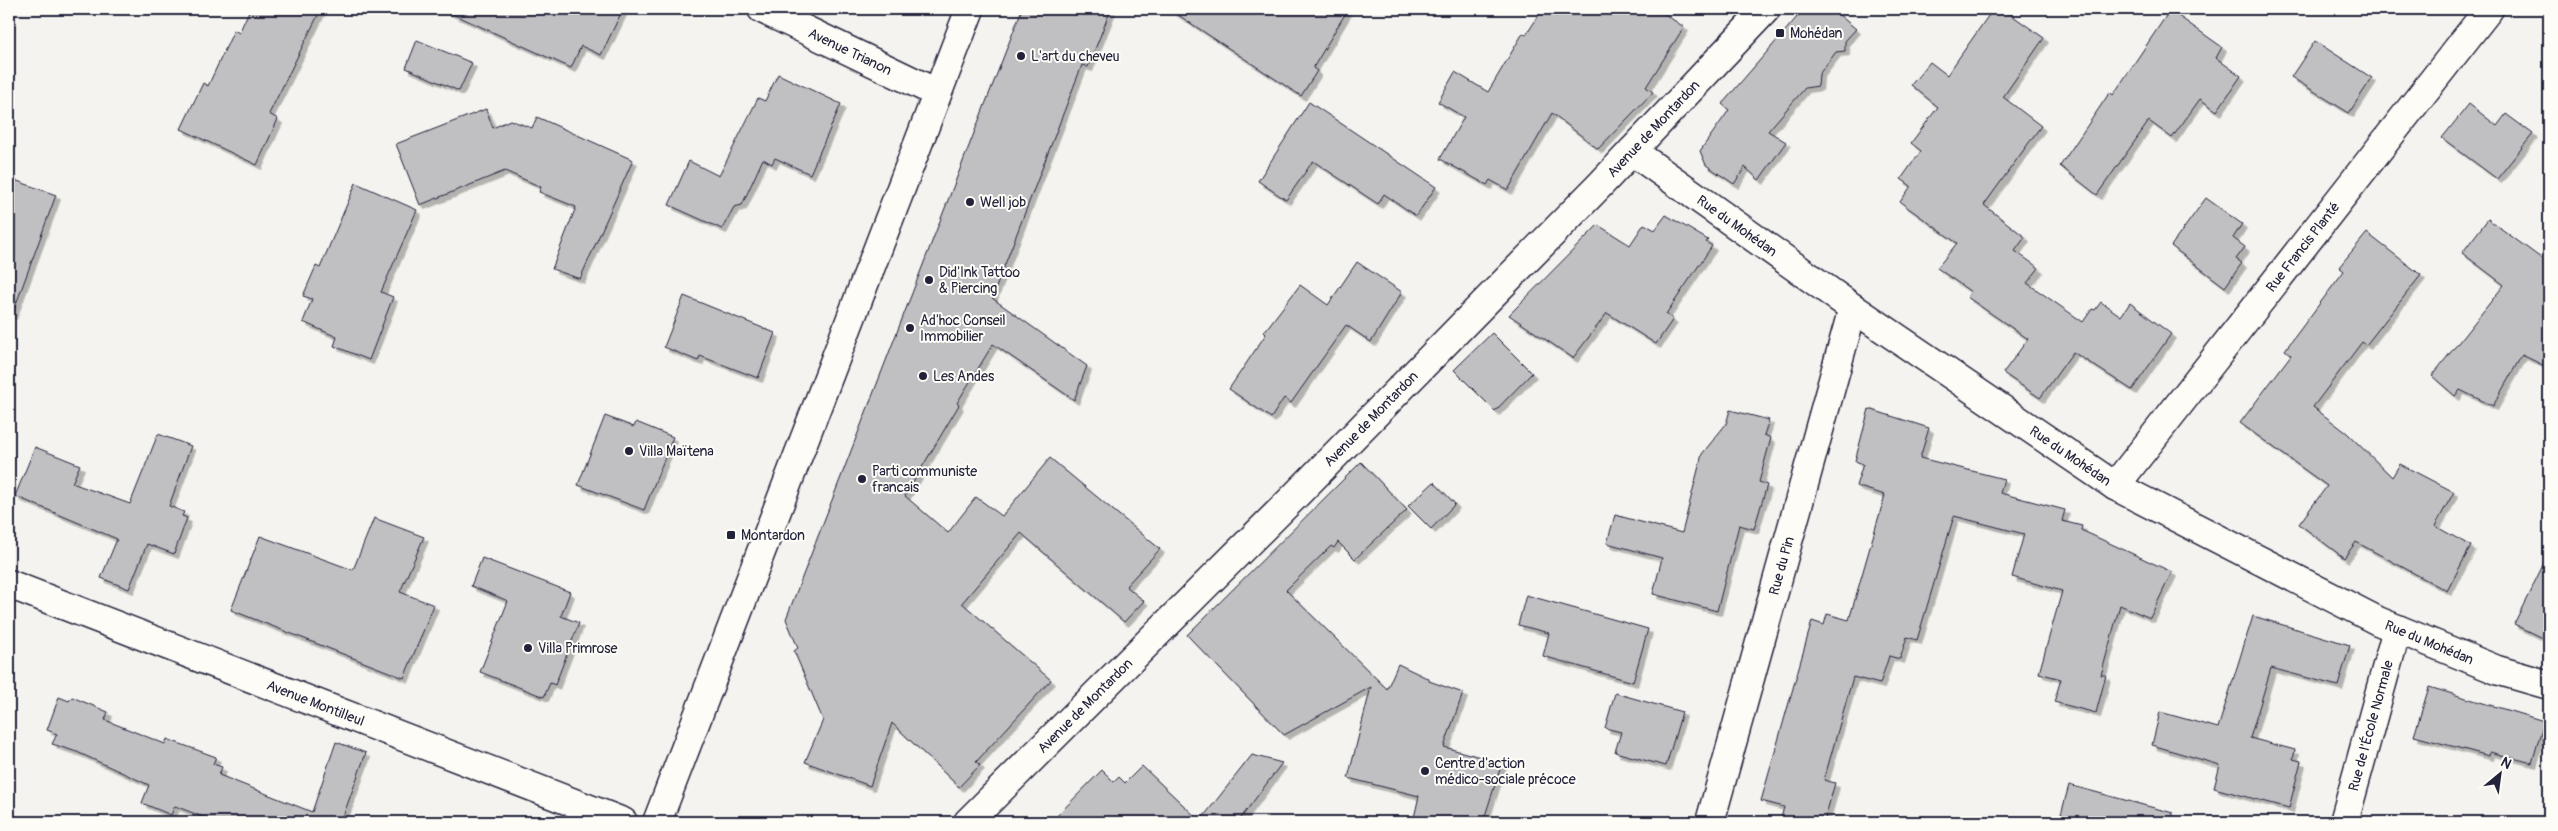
<svg xmlns="http://www.w3.org/2000/svg" width="2558" height="831" viewBox="0 0 2558 831" font-family="Pangolin,sans-serif">
	<defs>
		<filter id="shadow"><feDropShadow dx="4.5" dy="4.5" stdDeviation="0" flood-color="#0004"/></filter>
	</defs>
	<rect width="100%" height="100%" fill="#f4f3ef"/>
	<filter id="ink" filterUnits="userSpaceOnUse"><feTurbulence type="fractalNoise" baseFrequency=".02" numOctaves="2"/><feDisplacementMap in="SourceGraphic" scale="10" xChannelSelector="R" yChannelSelector="G"/><feConvolveMatrix kernelMatrix="1 2 1 2 8 2 1 2 1" color-interpolation-filters="sRGB"/></filter>
	<g filter="url(#ink)">
		<!-- building -->
		<path fill="#c0bfc2" stroke="#22223b" filter="url(#shadow)" d="M 250,9 L 321,9 L 269,114 L 278,119 L 257,165 L 181,129 L 203,83 L 208,86 L 234,30 L 239,33 Z
			M 442,9 L 623,9 L 601,55 L 581,46 L 571,68 Z
			M 1022,9 L 1111,9 L 1088,67 L 1082,65 L 992,298 L 1087,366 L 1074,400 L 993,344 L 957,403 L 959,405 L 905,496 L 948,533 L 976,497 L 1002,516 L 1050,458 L 1160,549 L 1126,586 L 1144,601 L 1124,622 L 1021,533 L 962,603 L 1051,680 L 976,762 L 980,765 L 959,787 L 892,723 L 870,786 L 805,762 L 823,720 L 794,651 L 798,648 L 786,619 Z
			M 1169,9 L 1348,9 L 1313,68 L 1317,71 L 1301,96 Z
			M 1543,9 L 1657,9 L 1684,27 L 1646,87 L 1653,92 L 1598,149 L 1552,113 L 1508,190 L 1490,180 L 1487,185 L 1440,159 L 1464,117 L 1438,102 L 1455,72 L 1488,92 L 1523,33 L 1526,35 Z
			M 1804,9 L 1832,9 L 1856,29 L 1845,41 L 1845,51 L 1836,52 L 1819,74 L 1818,86 L 1805,88 L 1768,131 L 1786,142 L 1759,180 L 1745,167 L 1734,184 L 1706,165 L 1700,151 L 1729,110 L 1722,104 Z
			M 1993,9 L 2003,9 L 2044,38 L 2003,97 L 2041,126 L 1984,205 L 2025,237 L 2015,251 L 2039,268 L 2027,283 L 2083,322 L 2092,309 L 2095,310 L 2101,302 L 2121,316 L 2130,303 L 2171,334 L 2132,390 L 2073,352 L 2040,398 L 2003,373 L 2028,339 L 1967,297 L 1971,292 L 1937,268 L 1957,243 L 1900,202 L 1911,186 L 1901,179 L 1921,151 L 1911,143 L 1938,107 L 1911,85 L 1930,62 L 1947,75 Z
			M 2170,10 L 2222,47 L 2216,58 L 2241,76 L 2217,111 L 2200,99 L 2172,138 L 2149,121 L 2097,195 L 2060,166 L 2110,92 L 2113,95 Z
			M 417,40 L 472,63 L 459,91 L 406,68 Z
			M 2315,41 L 2372,78 L 2349,113 L 2291,77 Z
			M 778,74 L 841,104 L 810,174 L 775,158 L 772,164 L 763,159 L 742,205 L 734,207 L 722,229 L 669,205 L 689,161 L 719,176 L 758,98 L 765,101 Z
			M 1309,102 L 1436,187 L 1416,216 L 1384,194 L 1378,204 L 1313,161 L 1286,200 L 1258,181 Z
			M 2469,104 L 2497,126 L 2506,114 L 2533,134 L 2497,179 L 2442,138 Z
			M 486,109 L 493,128 L 510,120 L 532,128 L 537,117 L 633,160 L 580,279 L 552,269 L 576,207 L 539,192 L 541,187 L 505,171 L 420,205 L 396,144 Z
			M 9,178 L 56,195 L 12,315 L 9,314 Z
			M 356,183 L 417,210 L 381,292 L 393,297 L 369,360 L 334,346 L 337,337 L 303,322 L 312,299 L 303,296 L 316,266 L 320,268 Z
			M 2206,198 L 2242,224 L 2233,238 L 2245,247 L 2236,259 L 2242,263 L 2225,287 L 2171,246 Z
			M 1666,215 L 1708,240 L 1706,242 L 1712,246 L 1666,314 L 1673,319 L 1656,344 L 1607,313 L 1573,358 L 1509,315 L 1598,225 L 1630,245 L 1644,224 L 1655,230 Z
			M 2488,219 L 2549,264 L 2549,368 L 2522,355 L 2493,406 L 2460,390 L 2455,396 L 2432,376 L 2504,285 L 2462,253 Z
			M 2367,233 L 2421,275 L 2366,345 L 2362,342 L 2313,407 L 2347,433 L 2392,477 L 2400,464 L 2454,492 L 2435,526 L 2471,546 L 2447,591 L 2356,542 L 2344,558 L 2299,524 L 2327,486 L 2240,423 L 2291,355 L 2285,350 L 2344,271 L 2339,267 Z
			M 1357,262 L 1402,292 L 1371,342 L 1346,325 L 1291,403 L 1284,398 L 1271,418 L 1229,389 L 1266,334 L 1264,332 L 1300,285 L 1328,305 Z
			M 684,296 L 775,333 L 758,378 L 700,356 L 698,361 L 664,347 Z
			M 1492,333 L 1532,373 L 1495,411 L 1454,370 Z
			M 1869,409 L 1929,428 L 1920,458 L 2004,479 L 2000,493 L 2065,510 L 2062,521 L 2082,526 L 2081,530 L 2172,572 L 2150,618 L 2120,605 L 2101,675 L 2106,675 L 2096,713 L 2054,702 L 2061,679 L 2039,673 L 2062,591 L 2012,577 L 2024,534 L 1954,516 L 1917,640 L 1907,637 L 1900,659 L 1889,656 L 1880,684 L 1853,677 L 1824,780 L 1835,783 L 1824,822 L 1780,822 L 1784,807 L 1761,801 L 1812,621 L 1824,625 L 1827,614 L 1849,620 L 1885,495 L 1856,486 L 1863,464 L 1855,461 Z
			M 1730,410 L 1769,420 L 1764,435 L 1771,438 L 1759,482 L 1767,485 L 1754,529 L 1739,525 L 1717,611 L 1653,594 L 1662,558 L 1607,543 L 1615,515 L 1682,533 L 1702,454 L 1726,424 Z
			M 605,416 L 634,427 L 636,422 L 673,437 L 644,510 L 578,485 Z
			M 158,434 L 191,446 L 169,506 L 184,512 L 182,516 L 187,518 L 174,554 L 147,544 L 129,589 L 101,578 L 117,539 L 15,496 L 35,447 L 80,465 L 72,483 L 130,504 Z
			M 1361,462 L 1407,510 L 1355,559 L 1338,542 L 1334,548 L 1331,546 L 1286,590 L 1387,689 L 1398,664 L 1429,679 L 1429,681 L 1463,693 L 1444,747 L 1502,763 L 1483,822 L 1413,822 L 1419,796 L 1348,778 L 1371,687 L 1284,735 L 1187,635 Z
			M 1434,482 L 1455,504 L 1431,529 L 1408,506 Z
			M 374,518 L 424,537 L 400,592 L 434,605 L 404,678 L 231,610 L 260,536 L 353,570 Z
			M 2549,553 L 2549,641 L 2514,624 Z
			M 482,558 L 570,592 L 561,616 L 579,623 L 555,685 L 550,683 L 544,697 L 480,672 L 508,601 L 471,586 Z
			M 1526,595 L 1648,629 L 1633,682 L 1543,656 L 1549,633 L 1518,625 Z
			M 2253,616 L 2350,645 L 2338,686 L 2271,668 L 2250,738 L 2295,750 L 2293,759 L 2301,761 L 2289,808 L 2214,788 L 2220,765 L 2152,745 L 2160,712 L 2218,728 Z
			M 2429,687 L 2544,721 L 2532,763 L 2490,752 L 2489,756 L 2414,736 Z
			M 1615,693 L 1682,712 L 1666,766 L 1615,752 L 1621,732 L 1605,728 Z
			M 59,697 L 69,701 L 72,697 L 108,712 L 105,720 L 165,744 L 167,739 L 216,757 L 213,764 L 222,767 L 219,775 L 312,812 L 336,742 L 366,753 L 341,822 L 216,822 L 175,806 L 171,815 L 142,803 L 149,785 L 77,752 L 52,744 L 57,734 L 47,730 Z
			M 1252,755 L 1282,763 L 1238,822 L 1051,822 L 1102,770 L 1114,782 L 1119,777 L 1125,783 L 1142,766 L 1200,821 Z
			M 2069,785 L 2173,813 L 2172,822 L 2059,822 Z"/>
		<g fill="none" stroke-linecap="round" stroke-linejoin="round">
			<!-- minor casing -->
			<g stroke="#22223b" stroke-width="31">
				<g id="minor">
					<path id="s1" d="M 762,9 L 937,93"/>
					<path id="s2" d="M 1632,151 L 1853,308 L 2115,486 L 2378,621 L 2497,670 L 2549,685"/>
					<path id="s3" d="M 2115,486 L 2489,9"/>
					<path id="s4" d="M 9,584 L 623,822"/>
					<path id="s5" d="M 968,822 L 1294,497 L 1600,185 L 1766,9"/>
					<path id="s6" d="M 1710,822 L 1853,308"/>
					<path id="s7" d="M 2344,822 L 2397,629"/>
				</g>
			</g>
			<!-- secondary casing -->
			<g stroke="#22223b" stroke-width="31">
				<path id="secondary" d="M 657,822 L 970,9"/>
			</g>
			<!-- minor -->
			<use href="#minor" stroke="#fdfcf7" stroke-width="28"/>
			<!-- secondary -->
			<use href="#secondary" stroke="#fdfcf7" stroke-width="28"/>
		</g>
	</g>
	<!-- markers -->
	<g fill="#22223b" stroke="#fdfcf7" stroke-width="2">
		<rect x="1775" y="28" width="10" height="10" rx="2.5"/>
		<circle cx="1021" cy="56" r="5"/>
		<circle cx="970" cy="202" r="5"/>
		<circle cx="929" cy="280" r="5"/>
		<circle cx="910" cy="328" r="5"/>
		<circle cx="923" cy="376" r="5"/>
		<circle cx="629" cy="451" r="5"/>
		<circle cx="862" cy="479" r="5"/>
		<rect x="726" y="530" width="10" height="10" rx="2.5"/>
		<circle cx="528" cy="648" r="5"/>
		<circle cx="1425" cy="771" r="5"/>
	</g>
	<g text-anchor="middle" stroke-width="4" stroke-linejoin="round" paint-order="stroke">
		<!-- poi labels -->
		<g font-size="14" fill="#22223b" stroke="#fdfcf7" text-anchor="start">
			<text x="1790" y="38">Mohédan</text>
			<text x="1031" y="61">L'art du cheveu</text>
			<text x="980" y="207">Well job</text>
			<text x="939" y="277">Did'Ink Tattoo<tspan x="939" dy="16">&amp; Piercing</tspan></text>
			<text x="920" y="325">Ad'hoc Conseil<tspan x="920" dy="16">Immobilier</tspan></text>
			<text x="933" y="381">Les Andes</text>
			<text x="639" y="456">Villa Maïtena</text>
			<text x="872" y="476">Parti communiste<tspan x="872" dy="16">francais</tspan></text>
			<text x="741" y="540">Montardon</text>
			<text x="538" y="653">Villa Primrose</text>
			<text x="1435" y="768">Centre d'action<tspan x="1435" dy="16">médico-sociale précoce</tspan></text>
		</g>
		<!-- street labels -->
		<g font-size="14" fill="#22223b" stroke="#fdfcf7">
			<text dy="5" stroke="none"><textPath href="#s1" startOffset="98">Avenue Trianon</textPath></text>
			<text dy="5" stroke="none"><textPath href="#s5" startOffset="975">Avenue de Montardon</textPath></text>
			<text dy="5" stroke="none"><textPath href="#s2" startOffset="129">Rue du Mohédan</textPath></text>
			<text dy="5" stroke="none"><textPath href="#s3" startOffset="304">Rue Francis Planté</textPath></text>
			<text dy="5" stroke="none"><textPath href="#s5" startOffset="570">Avenue de Montardon</textPath></text>
			<text dy="5" stroke="none"><textPath href="#s2" startOffset="534">Rue du Mohédan</textPath></text>
			<text dy="5" stroke="none"><textPath href="#s6" startOffset="266">Rue du Pin</textPath></text>
			<text dy="5" stroke="none"><textPath href="#s2" startOffset="939">Rue du Mohédan</textPath></text>
			<text dy="5" stroke="none"><textPath href="#s4" startOffset="329">Avenue Montilleul</textPath></text>
			<text dy="5" stroke="none"><textPath href="#s5" startOffset="165">Avenue de Montardon</textPath></text>
			<text dy="5" stroke="none"><textPath href="#s7" startOffset="100">Rue de l'École Normale</textPath></text>
		</g>
	</g>
	<!-- margin -->
	<rect width="2558" height="831" fill="none" stroke="#fdfcf7" stroke-width="30"/>
	<rect x="15" y="15" width="2528" height="801" fill="none" stroke="#22223b" stroke-width="2" filter="url(#ink)"/>
	<!-- north arrow -->
	<g transform="translate(2500 774) rotate(29)" stroke="#fdfcf7" stroke-width="4" paint-order="stroke">
	<path d="M0-4L9 19L0 12L-9 19Z" fill="#22223b"/>
	<text y="-8" font-size="14" font-weight="bold" text-anchor="middle" fill="#22223b">N</text>
	</g>
</svg>
